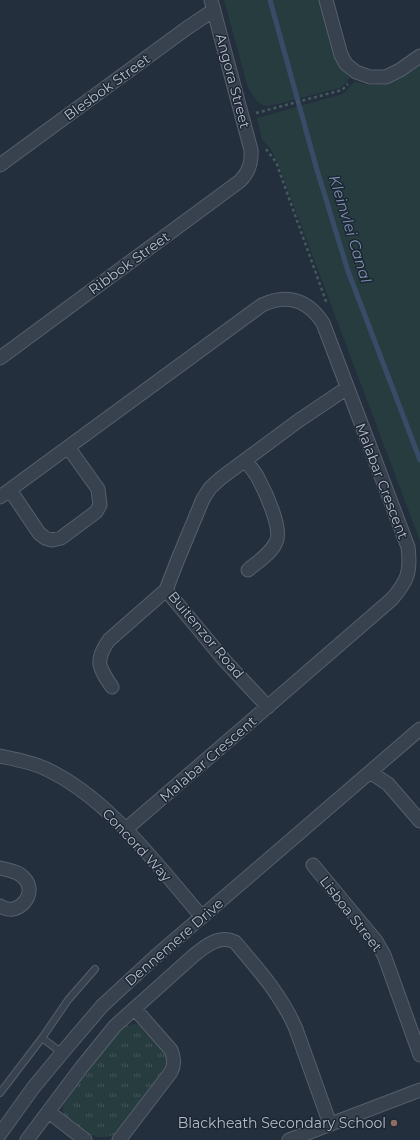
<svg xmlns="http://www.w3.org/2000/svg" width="420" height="1140" viewBox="0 0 420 1140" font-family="Montserrat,sans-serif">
	<defs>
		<pattern id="park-tufts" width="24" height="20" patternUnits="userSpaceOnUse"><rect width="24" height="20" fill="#263c3f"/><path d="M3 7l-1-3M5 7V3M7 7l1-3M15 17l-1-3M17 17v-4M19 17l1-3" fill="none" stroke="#435659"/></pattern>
	</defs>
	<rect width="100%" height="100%" fill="#242f3e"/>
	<!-- grass -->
	<path fill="#263c3f" d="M 224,0 L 320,0 L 342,69 L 350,77 L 346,83 L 340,88 L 269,106 L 263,105 L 257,101 L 248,88 Z
		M 420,64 L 420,541 L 277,161 L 270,148 L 262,140 L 257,118 L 343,94 L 355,81 C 383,92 398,80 420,64 Z"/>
	<!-- park -->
	<path fill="url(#park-tufts)" d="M 133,1024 L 139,1025 L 145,1028 L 166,1053 L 168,1061 L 166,1069 L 117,1134 C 102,1140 91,1137 78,1127 C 73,1124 67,1120 64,1114 C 62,1109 63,1104 65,1099 L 121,1028 Z"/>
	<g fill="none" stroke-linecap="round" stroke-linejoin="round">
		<!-- stream -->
		<path stroke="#394c67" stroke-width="5" d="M 270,0 L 317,170 L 348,271 L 420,460"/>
		<!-- service casing -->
		<g stroke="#565f6c" stroke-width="8">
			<path id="service" d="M 42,1038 L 62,1053
				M 0,1093 L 42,1038 L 68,1000 L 95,969"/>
		</g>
		<!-- minor casing -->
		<g stroke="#565f6c" stroke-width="15">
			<path id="minor" d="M 326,0 L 341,55 L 346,64 L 356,72 L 370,77 L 386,77 L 400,70 L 420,56
				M 0,165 L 187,28 L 214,10
				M 0,358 L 240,181 C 249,172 252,163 251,150 L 211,0
				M 246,461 C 250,467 255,472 258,478 C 265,491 283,529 276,542 C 271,554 257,562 248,570
				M 10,490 L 39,533 L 45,538 L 52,540 L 61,538 L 96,512 L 100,505 L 98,489 L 68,447
				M 0,497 L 262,305 C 287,293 308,300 323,323 L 408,547 C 411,572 408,580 392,599 L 126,829
				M 166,590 L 225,661 L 268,707
				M 112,687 C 99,668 94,661 109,640 L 166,590 L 178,559 L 203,499 L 210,488 L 221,478 L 298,421 L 347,388
				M 0,756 C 14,759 31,762 44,768 C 108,797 157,865 202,917
				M 370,772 L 388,784 L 420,821
				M 313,865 L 376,941 L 384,955 L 420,1055
				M 0,868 C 8,870 18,871 24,878 C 39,893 18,918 0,906
				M 49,1112 L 85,1140
				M 0,1134 L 33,1088 L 62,1053 L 102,1006 L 155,957 L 420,729
				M 27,1140 L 81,1068 L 115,1026 L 192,957 C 204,947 219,934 235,942 C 258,969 282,996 296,1029 L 330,1124
				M 119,1140 L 171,1072 C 175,1064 174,1058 171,1050 L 135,1009
				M 289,1140 L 420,1090"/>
		</g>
		<!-- path -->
		<path stroke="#44595c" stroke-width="2.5" stroke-dasharray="3 3" stroke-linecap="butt" d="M 256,113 L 342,90 L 348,84
			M 266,149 L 276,162 L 327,304"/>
		<!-- service -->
		<use href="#service" stroke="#38414e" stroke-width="6"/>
		<!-- minor -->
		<use href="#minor" stroke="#38414e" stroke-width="13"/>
	</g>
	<!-- markers -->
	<circle fill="#8d6e63" stroke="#1d2633" stroke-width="1.5" cx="394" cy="1123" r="4"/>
	<g text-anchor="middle" stroke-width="3" stroke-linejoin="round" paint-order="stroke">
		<!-- street labels -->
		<g font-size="14" fill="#b4bcc9" stroke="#1d2633">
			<text transform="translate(233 81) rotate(75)" y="5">Angora Street</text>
			<text transform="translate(107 87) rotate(-36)" y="5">Blesbok Street</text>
			<text transform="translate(129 263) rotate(-36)" y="5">Ribbok Street</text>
			<text transform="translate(382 481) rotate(69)" y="5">Malabar Crescent</text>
			<text transform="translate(206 635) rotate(50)" y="5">Buitenzor Road</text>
			<text transform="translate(208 759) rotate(-41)" y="5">Malabar Crescent</text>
			<text transform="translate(137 845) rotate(47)" y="5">Concord Way</text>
			<text transform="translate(351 914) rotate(52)" y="5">Lisboa Street</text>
			<text transform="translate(174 942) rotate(-41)" y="5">Dennemere Drive</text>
		</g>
		<!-- poi labels -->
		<g font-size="14" fill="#b4bcc9" stroke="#1d2633" text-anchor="end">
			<text x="386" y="1128">Blackheath Secondary School</text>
		</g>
		<!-- water labels -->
		<g font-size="15" font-style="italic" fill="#7c92b1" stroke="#1d2633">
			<text transform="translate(350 229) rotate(73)" y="5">Kleinvlei Canal</text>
		</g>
	</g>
</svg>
